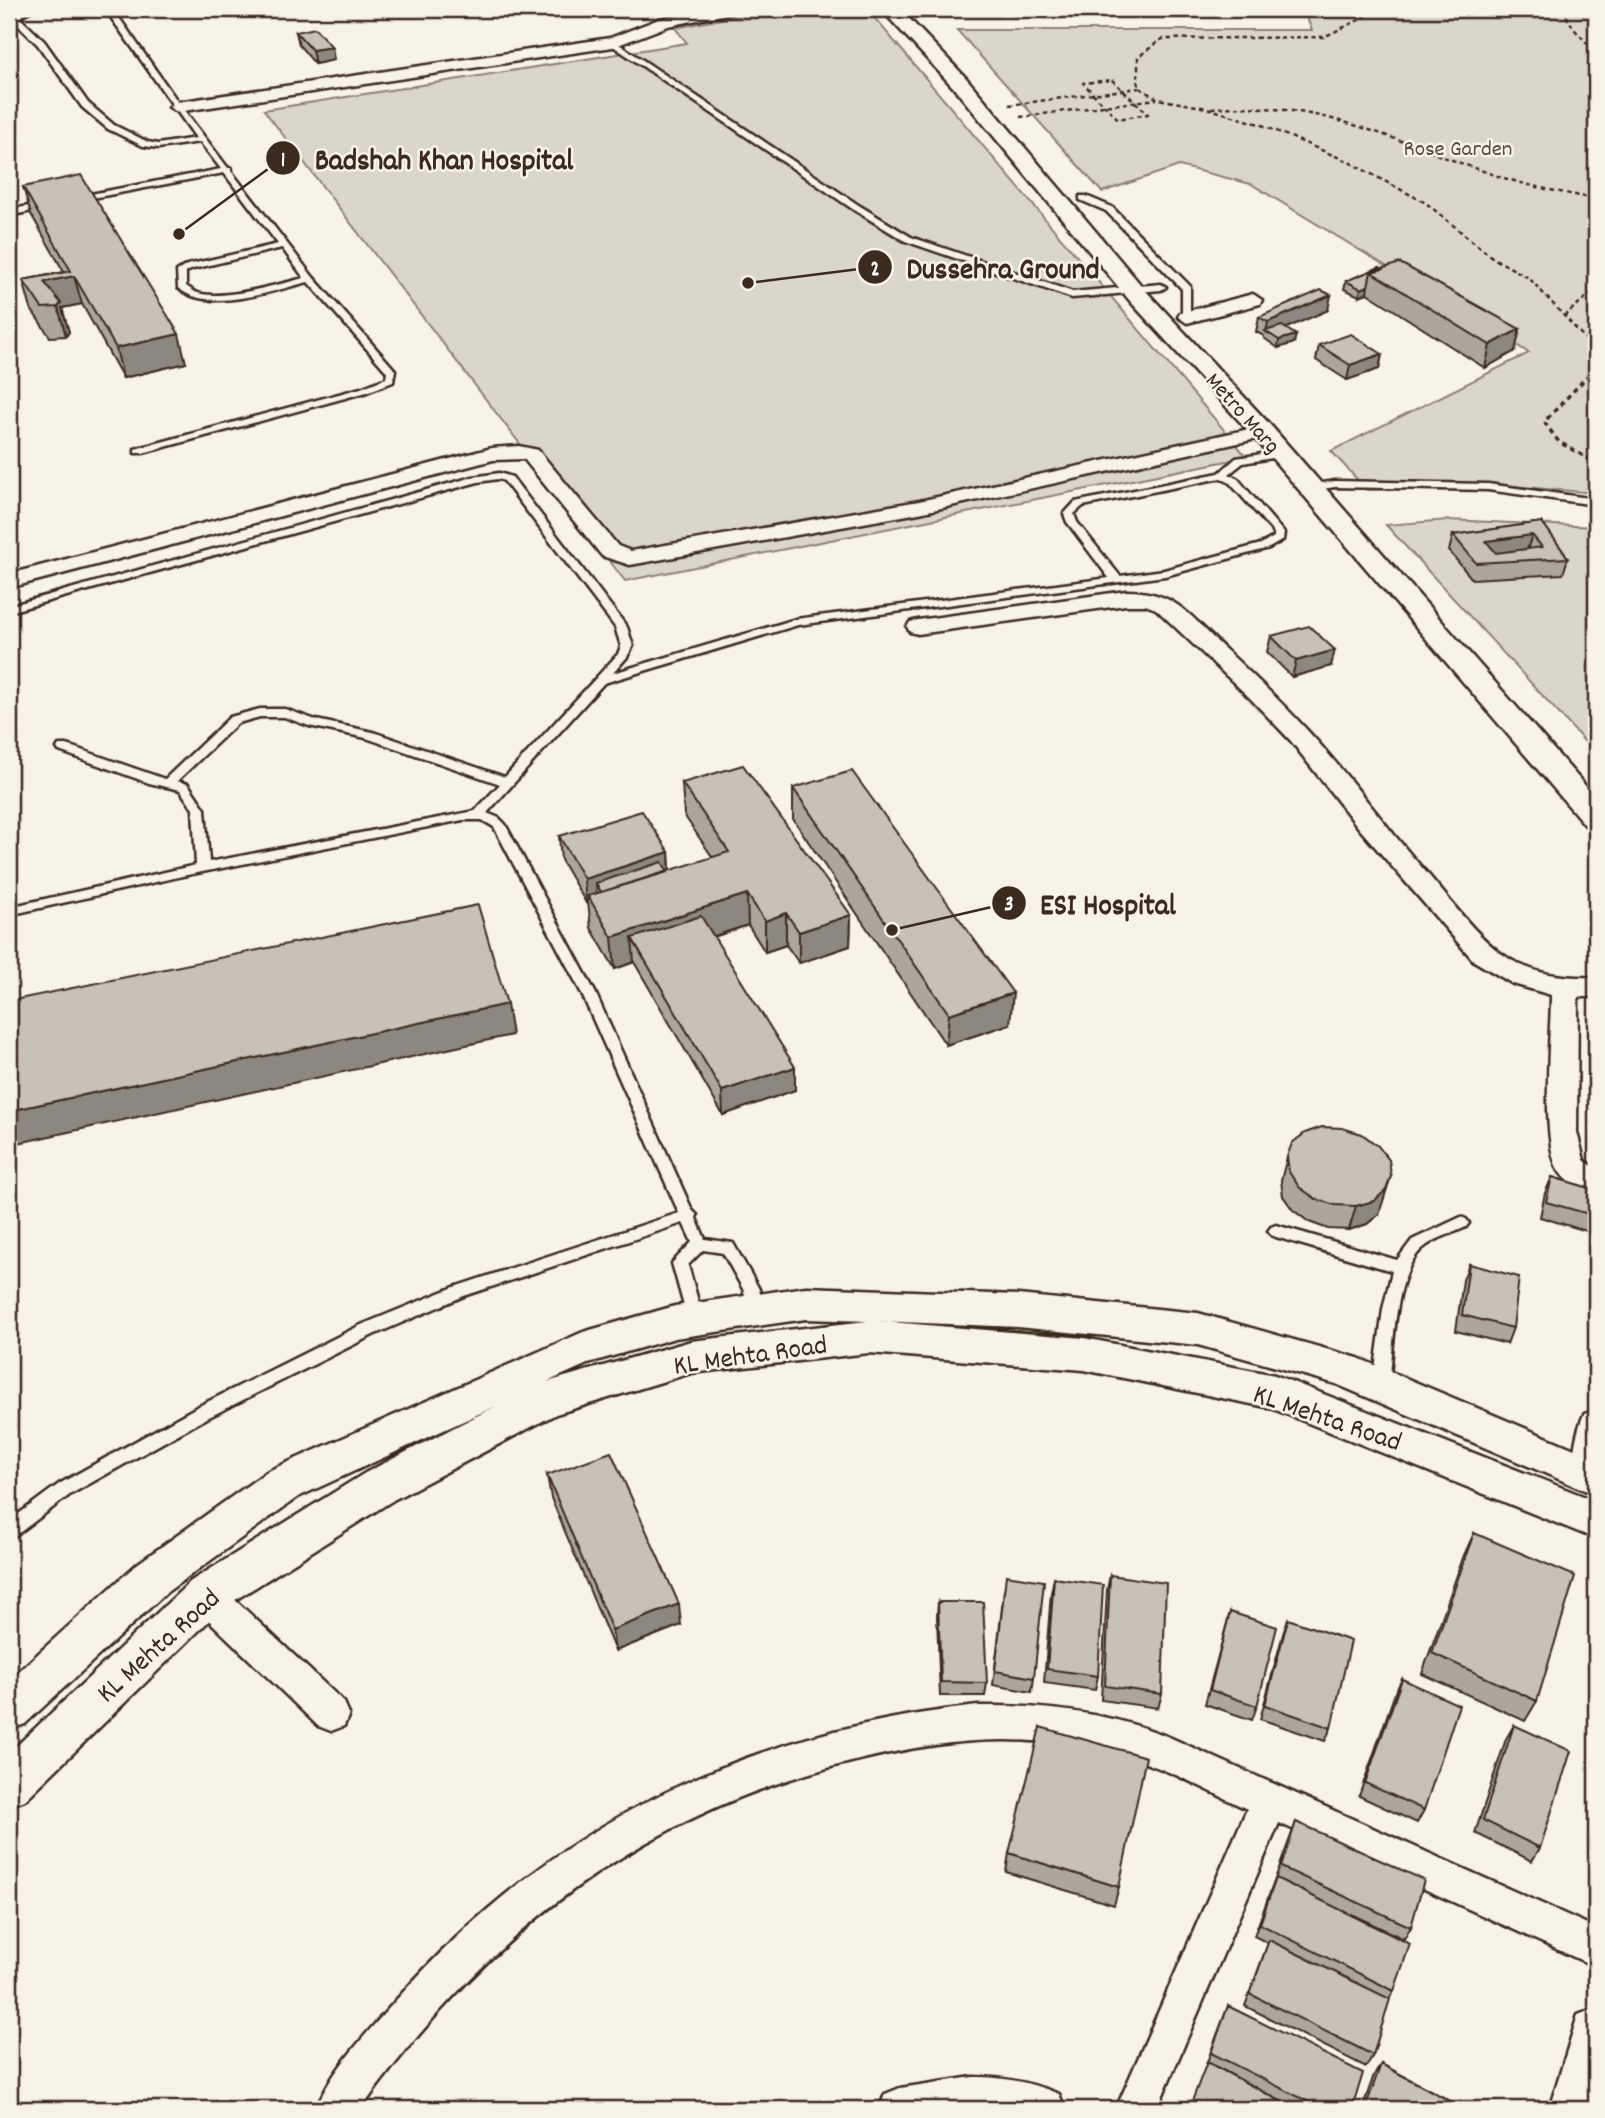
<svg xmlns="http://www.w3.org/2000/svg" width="1605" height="2118" viewBox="0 0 1605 2118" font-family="Dekko,sans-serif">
	<rect width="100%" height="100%" fill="#f7f3e8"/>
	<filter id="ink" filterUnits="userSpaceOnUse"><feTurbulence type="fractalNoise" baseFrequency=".0143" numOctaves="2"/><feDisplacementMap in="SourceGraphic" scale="14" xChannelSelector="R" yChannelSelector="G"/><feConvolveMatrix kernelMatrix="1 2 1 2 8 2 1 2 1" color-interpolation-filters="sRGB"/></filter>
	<g filter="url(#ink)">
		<!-- green -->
		<path fill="#dbd6cb" stroke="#8b8074" stroke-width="2" d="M 773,9 L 867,9 L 1247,457 L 625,581 L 264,110 L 687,43 L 675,28 Z
			M 1303,9 L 1596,9 L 1596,493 L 1497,485 L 1367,490 L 1331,451 L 1529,353 L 1251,184 L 1179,166 L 1102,192 L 957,30 L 1312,30 Z
			M 1448,520 L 1596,527 L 1596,754 L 1386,525 Z"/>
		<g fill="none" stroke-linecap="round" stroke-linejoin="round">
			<!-- service casing -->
			<g stroke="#3b2a1e" stroke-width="5">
				<path id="service" d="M 24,9 L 35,9 L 24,14 L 20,18 L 44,41 L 88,103 L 114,125 L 148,142 L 158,144 L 196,138 L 105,9 L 113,9 L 180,105 L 228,168 L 231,168 L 231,171 L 313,277 L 395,370 L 393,382 L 367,392 L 143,453 L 135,453 L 135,449 L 361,388 L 386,378 L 387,372 L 308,282 C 272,291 209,314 178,288 L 177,271 L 187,265 L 278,244 L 224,173 L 72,202 L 72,198 L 75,197 L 221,169 L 200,142 L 158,148 L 143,146 L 108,129 L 82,107 L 38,45 L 13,20 L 18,10 ZM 282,248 L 304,278 C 280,284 218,302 195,292 C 194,292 187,286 186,286 L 186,272 L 193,269 Z
					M 380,9 L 388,9 L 390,12 L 383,14 Z
					M 613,40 L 860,206 L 911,237 L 1073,292 L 1161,284 L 1166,287 L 1161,290 L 1072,298 L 905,241 L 854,210 L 610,44 L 609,42 Z
					M 1080,196 L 1086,196 L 1112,207 L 1190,286 L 1190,319 L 1182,317 L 1182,289 L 1106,211 L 1080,200 Z
					M 48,202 L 52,205 L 51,207 L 9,216 L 9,210 Z
					M 1281,451 L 1286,454 L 1285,456 L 1243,463 L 1229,474 L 1238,479 L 1284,533 L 1283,540 L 1269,548 L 1165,576 L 798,625 L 604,683 L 487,813 L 499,818 L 505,824 L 595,992 L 692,1210 L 697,1215 L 696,1218 L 705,1239 L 733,1243 L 759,1289 L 764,1310 L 762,1314 L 756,1316 L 750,1314 L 743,1289 L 723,1253 L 703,1250 L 688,1265 L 703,1319 L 701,1324 L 695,1325 L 689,1324 L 672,1263 L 692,1242 L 683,1223 L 464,1296 L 373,1335 L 207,1418 L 71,1494 L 15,1536 L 9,1538 L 9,1521 L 59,1484 L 195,1408 L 361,1325 L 454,1287 L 679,1213 L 581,992 L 494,827 L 482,820 L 463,820 L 187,875 L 9,915 L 9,907 L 196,865 L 193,809 L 180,790 L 149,783 L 59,751 L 57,748 L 59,745 L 67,745 L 165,779 L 230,717 L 260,709 L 285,709 L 316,720 L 373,732 L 505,777 L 618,654 L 621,646 L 615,627 L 504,481 L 498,479 L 478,482 L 9,612 L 9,606 L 473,477 L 499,473 L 512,477 L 627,627 L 633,646 L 627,657 L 613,673 L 796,619 L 1109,578 L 1067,522 L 1064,514 L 1075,502 L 1219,473 L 1236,458 ZM 1221,478 L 1230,483 L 1274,533 L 1274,537 L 1261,544 L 1164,570 L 1120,576 L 1077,522 L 1074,514 L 1083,506 ZM 260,717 L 284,717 L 309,726 L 366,738 L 500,784 L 475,811 L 209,862 L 205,809 L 188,784 L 177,781 L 238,723 Z
					M 1335,481 L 1488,484 L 1596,499 L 1596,505 L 1488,490 L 1335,487 L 1310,491 L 1305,488 L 1310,485 Z
					M 1461,1217 L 1466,1219 L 1469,1223 L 1466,1227 C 1452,1234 1434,1238 1422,1249 C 1394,1274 1394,1347 1389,1384 L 1387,1389 L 1381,1391 L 1375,1389 L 1373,1384 L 1383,1309 L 1392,1271 L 1276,1237 L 1271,1235 L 1268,1231 L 1271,1227 L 1276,1225 L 1397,1260 L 1412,1240 Z"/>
			</g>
			<!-- minor casing -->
			<g stroke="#3b2a1e" stroke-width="5">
				<path id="minor" d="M 710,9 L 739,9 L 732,13 L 668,26 L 613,47 L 177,112 L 169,107 L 177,102 L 610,38 L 659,19 Z
					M 1253,294 L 1262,300 L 1260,304 L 1187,323 L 1178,317 L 1180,313 Z
					M 1263,426 L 1270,428 L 1273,432 L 1270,436 L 919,513 L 630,565 L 602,556 L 524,459 L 493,460 L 9,588 L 9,574 L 492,448 L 519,446 L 538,450 L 618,546 L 631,551 L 919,501 Z
					M 1126,591 C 1178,591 1191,618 1227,651 C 1254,676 1281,702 1306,729 C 1348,774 1384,825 1425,871 C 1449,898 1476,937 1505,956 C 1533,975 1563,978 1596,977 L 1596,997 L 1578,997 L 1577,1132 L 1584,1160 L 1596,1169 L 1596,1191 C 1583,1187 1567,1184 1559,1171 C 1540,1142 1551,1033 1551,995 L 1513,984 L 1474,961 L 1358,827 L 1291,741 L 1251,699 L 1156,609 L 1145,605 L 1126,605 L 918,634 L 910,632 L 907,627 L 910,622 L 918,620 Z
					M 1596,1410 L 1596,1485 L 1589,1487 L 1577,1483 C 1569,1465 1576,1432 1584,1414 Z
					M 206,1579 L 218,1584 L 344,1702 L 349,1714 L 344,1726 L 331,1731 L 318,1726 L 194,1606 L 189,1595 L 194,1584 Z
					M 978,1706 C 1043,1705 1108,1712 1169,1737 L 1596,1928 L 1596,1967 L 1279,1823 L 1157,2109 L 1116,2109 L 1247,1809 C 1215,1794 1184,1777 1151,1765 C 1122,1754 1089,1748 1058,1744 C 992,1734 924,1744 859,1760 C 645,1810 488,1932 361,2109 L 316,2109 C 330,2071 370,2030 397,1999 C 551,1824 746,1730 978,1706 Z
					M 973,2077 C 1004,2077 1030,2082 1059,2094 L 1065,2109 L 879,2109 L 885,2094 L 900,2088 Z"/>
			</g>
			<!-- tertiary casing -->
			<g stroke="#3b2a1e" stroke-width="5">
				<path id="tertiary" d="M 881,9 L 900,9 L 967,79 L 1146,291 L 1272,427 L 1596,798 L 1596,828 L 1585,825 L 1254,437 L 1130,301 L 953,87 Z
					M 806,1287 L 1018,1295 L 1198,1313 L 1358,1358 L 1596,1458 L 1596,1495 L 1336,1384 L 1198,1345 L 1018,1327 L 878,1321 L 1084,1338 L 1275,1375 L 1596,1501 L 1596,1539 L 1271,1408 L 1084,1370 L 869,1353 L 691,1373 L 556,1414 L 395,1499 L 221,1609 L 25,1800 L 9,1806 L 9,1753 L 191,1581 L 365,1473 L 496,1406 L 298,1497 L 167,1592 L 25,1724 L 9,1730 L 9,1680 L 137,1564 L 268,1471 L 583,1332 L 675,1306 ZM 806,1319 L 867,1321 L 691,1341 L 547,1382 L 592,1362 L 675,1338 Z
					M 1596,2008 L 1596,2109 L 1549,2109 L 1578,2015 Z"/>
			</g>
			<!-- path-far1 -->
			<path stroke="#3b2a1e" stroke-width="2.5" stroke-dasharray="4.5 3.5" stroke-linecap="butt" d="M 1372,9 L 1361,19 L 1324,37 L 1162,39 L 1138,57 L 1138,87 L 1158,99 L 1207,108 L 1262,125 L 1347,161 L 1426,203 L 1493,258 L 1529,278 L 1592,346
				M 1562,9 L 1575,30 L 1596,53
				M 1112,80 L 1148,114 L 1118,119 L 1083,83 Z
				M 1009,105 L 1139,88
				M 1211,108 C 1322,101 1386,138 1486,172 C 1522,185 1559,192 1596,199
				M 1020,117 L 1157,99
				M 1564,316 L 1596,289"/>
			<!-- path -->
			<path stroke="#3b2a1e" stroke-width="3.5" stroke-dasharray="5 4.5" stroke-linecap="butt" d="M 1591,344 L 1596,350
				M 1596,367 L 1544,422 L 1559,442 L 1596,463"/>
			<!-- service -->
			<use href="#service" fill="#f7f3e8" fill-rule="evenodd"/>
			<!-- minor -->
			<use href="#minor" fill="#f7f3e8" fill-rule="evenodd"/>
			<!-- tertiary -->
			<use href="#tertiary" fill="#f7f3e8" fill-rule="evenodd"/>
		</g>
		<!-- wall -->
		<path fill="#aca69d" stroke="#3b2a1e" stroke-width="2" d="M 296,32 L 334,60 L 315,64 L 299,45 Z
			M 23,187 L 186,363 L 123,378 L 82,304 L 62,308 L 69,332 L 66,336 L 50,337 L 31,309 L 23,280 L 64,272 L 31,214 Z
			M 1380,267 L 1515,351 L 1485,368 L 1367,293 L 1359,296 L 1344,289 L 1346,281 Z
			M 1328,310 L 1285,328 L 1294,343 L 1278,348 L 1264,338 L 1264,336 L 1256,332 L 1259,317 Z
			M 1319,345 L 1382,354 L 1379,369 L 1347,380 L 1316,360 Z
			M 1542,522 L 1568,558 L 1563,574 L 1472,579 L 1449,551 L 1453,535 Z
			M 1271,636 L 1331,666 L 1292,677 L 1267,652 Z
			M 682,783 L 851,915 L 850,946 L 799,963 L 786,945 L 765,952 L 748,925 L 714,937 L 795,1090 L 723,1115 L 634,962 L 615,969 L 591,928 L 588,902 L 586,903 L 561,860 L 559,836 L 669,852 L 670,871 L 713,858 L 684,815 Z
			M 793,788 L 1010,1024 L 946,1045 L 793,819 Z
			M 1287,1157 L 1379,1214 L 1367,1224 L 1349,1230 L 1328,1229 L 1309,1222 L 1293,1210 L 1283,1196 L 1281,1180 Z
			M 1552,1177 L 1596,1190 L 1596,1234 L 1540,1217 L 1545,1193 Z
			M 1469,1264 L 1513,1328 L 1507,1344 L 1456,1331 L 1463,1280 Z
			M 547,1475 L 681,1625 L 615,1651 L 551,1498 Z
			M 1474,1533 L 1537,1701 L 1525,1721 L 1422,1674 L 1464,1555 Z
			M 1110,1575 L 1162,1694 L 1158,1708 L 1101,1700 L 1107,1590 Z
			M 1054,1578 L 1098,1676 L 1095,1690 L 1044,1683 L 1051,1593 Z
			M 1004,1590 L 1034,1678 L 1032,1692 L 993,1685 Z
			M 1596,1599 L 1596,1628 L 1590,1625 Z
			M 938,1602 L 987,1683 L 985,1696 L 940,1696 L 937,1616 Z
			M 1230,1612 L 1257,1706 L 1252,1720 L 1205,1704 Z
			M 1288,1619 L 1331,1728 L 1325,1741 L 1260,1719 L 1283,1634 Z
			M 1402,1679 L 1424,1810 L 1417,1823 L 1359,1796 L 1395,1693 Z
			M 1514,1725 L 1540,1848 L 1532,1861 L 1475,1833 L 1506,1739 Z
			M 1296,1822 L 1411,1927 L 1404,1939 L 1353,1915 L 1394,1991 L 1389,1999 L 1373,2055 L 1366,2067 L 1245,2006 L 1268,1943 L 1254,1936 Z
			M 1009,1853 L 1119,1887 L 1114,1905 L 1006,1872 Z
			M 1228,2006 L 1352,2109 L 1295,2109 L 1207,2062 Z
			M 1381,2064 L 1465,2109 L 1362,2109 L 1374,2075 Z"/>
		<!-- shaded-wall -->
		<path fill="#8c877f" stroke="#3b2a1e" stroke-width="2" d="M 332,47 L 334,60 L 315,64 L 312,50 Z
			M 74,276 L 82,304 L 62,308 L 69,332 L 66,336 L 58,307 L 44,282 Z
			M 1368,286 L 1367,293 L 1359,296 L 1361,289 Z
			M 1331,295 L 1328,310 L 1271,335 L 1266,332 L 1268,322 Z
			M 1520,329 L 1515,351 L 1485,368 L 1490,345 Z
			M 179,334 L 186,363 L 123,378 L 116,348 Z
			M 1296,335 L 1294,343 L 1278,348 L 1279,340 Z
			M 1382,354 L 1379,369 L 1347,380 L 1350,365 Z
			M 1532,535 L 1527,550 L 1482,556 L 1486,541 Z
			M 1335,650 L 1331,666 L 1292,677 L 1296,661 Z
			M 669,852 L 670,876 L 596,883 L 597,899 L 588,896 L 588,902 L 586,903 L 584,879 Z
			M 747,894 L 748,925 L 644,959 L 632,938 L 634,962 L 615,969 L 612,937 Z
			M 786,913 L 786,945 L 765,952 L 765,921 Z
			M 851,915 L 850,946 L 799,963 L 799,932 Z
			M 1013,993 L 1010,1024 L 946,1045 L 949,1014 Z
			M 507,1004 L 512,1035 L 9,1145 L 9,1111 Z
			M 795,1067 L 795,1090 L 723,1115 L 722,1091 Z
			M 1391,1176 L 1379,1214 L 1367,1224 L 1349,1230 L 1356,1206 Z
			M 679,1604 L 681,1625 L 615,1651 L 612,1630 Z"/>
		<!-- building -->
		<path fill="#c8c1b6" stroke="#3b2a1e" stroke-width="2" fill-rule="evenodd" d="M 315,28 L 332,47 L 312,50 L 296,32 Z
			M 81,175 L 179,334 L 116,348 L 74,276 L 44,282 L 61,303 L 58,307 L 42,308 L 23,280 L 71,271 L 23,187 Z
			M 1400,263 L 1520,329 L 1490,345 L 1371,272 Z
			M 1380,267 L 1383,269 L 1371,272 L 1368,286 L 1361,289 L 1346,281 Z
			M 1321,290 L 1331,295 L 1268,322 L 1259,317 Z
			M 1282,326 L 1296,335 L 1279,340 L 1265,331 Z
			M 1351,334 L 1382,354 L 1350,365 L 1319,345 Z
			M 1542,522 L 1568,558 L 1476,563 L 1453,535 ZM 1532,535 L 1542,547 L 1496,553 L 1486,541 Z
			M 1309,626 L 1335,650 L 1296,661 L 1271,636 Z
			M 743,765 L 851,915 L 799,932 L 786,913 L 765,921 L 747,894 L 612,937 L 588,896 L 729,852 L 682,783 Z
			M 852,771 L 1013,993 L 949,1014 L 793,788 Z
			M 642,811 L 669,852 L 584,879 L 559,836 Z
			M 662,862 L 668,872 L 601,892 L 596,883 Z
			M 478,905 L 507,1004 L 9,1111 L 9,1001 Z
			M 701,916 L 795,1067 L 722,1091 L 632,938 Z
			M 1322,1127 L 1342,1128 L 1362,1134 L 1378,1146 L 1389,1160 L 1391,1176 L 1386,1190 L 1374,1201 L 1356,1206 L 1335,1205 L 1316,1199 L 1299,1187 L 1289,1172 L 1287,1157 L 1292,1143 L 1305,1133 Z
			M 1552,1177 L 1596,1190 L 1596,1216 L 1546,1202 Z
			M 1469,1264 L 1519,1277 L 1513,1328 L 1462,1315 Z
			M 611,1452 L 679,1604 L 612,1630 L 547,1475 Z
			M 1474,1533 L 1575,1576 L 1537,1701 L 1432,1653 Z
			M 1006,1575 L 1044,1581 L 1034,1678 L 995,1671 Z
			M 1110,1575 L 1166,1583 L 1162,1694 L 1105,1686 Z
			M 1054,1578 L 1103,1585 L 1098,1676 L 1047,1669 Z
			M 938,1602 L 983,1602 L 987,1683 L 941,1682 Z
			M 1230,1612 L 1277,1627 L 1257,1706 L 1210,1690 Z
			M 1288,1619 L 1351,1641 L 1331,1728 L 1265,1705 Z
			M 1402,1679 L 1459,1705 L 1424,1810 L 1365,1783 Z
			M 1514,1725 L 1571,1751 L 1540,1848 L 1483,1820 Z
			M 1040,1727 L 1146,1757 L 1119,1887 L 1009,1853 Z
			M 1296,1822 L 1424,1880 L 1411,1927 L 1281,1867 Z
			M 1276,1878 L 1410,1944 L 1394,1991 L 1260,1924 Z
			M 1269,1940 L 1390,1999 L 1373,2055 L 1250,1994 Z
			M 1228,2006 L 1363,2073 L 1352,2109 L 1323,2109 L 1211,2053 Z
			M 1207,2062 L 1295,2109 L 1189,2109 Z
			M 1381,2064 L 1465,2109 L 1365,2109 Z"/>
	</g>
	<g text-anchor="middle" stroke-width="5" stroke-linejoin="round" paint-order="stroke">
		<!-- far-park labels -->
		<g font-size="23" fill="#5b4c41" stroke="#f7f3e8">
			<text x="1458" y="155">Rose Garden</text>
		</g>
		<!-- far-street labels -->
		<g font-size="23" fill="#3b2a1e" stroke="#f7f3e8">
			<text transform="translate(1244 412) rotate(48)" y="8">Metro Marg</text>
		</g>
		<!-- street labels -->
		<g font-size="28" fill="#3b2a1e" stroke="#f7f3e8">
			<text transform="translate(750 1353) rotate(-8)" y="10">KL Mehta Road</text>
			<text transform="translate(1328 1416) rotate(19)" y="10">KL Mehta Road</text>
			<text transform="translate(157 1644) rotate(-42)" y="10">KL Mehta Road</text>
		</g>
	</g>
	<!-- callouts -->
	<path fill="none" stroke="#3b2a1e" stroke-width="2.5" d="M179 234L283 158M748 283L875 267M892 930L1009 903"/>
	<g fill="#3b2a1e" stroke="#f7f3e8" stroke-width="2.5">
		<circle cx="179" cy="234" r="7"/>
		<circle cx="748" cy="283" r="7"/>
		<circle cx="892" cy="930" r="7"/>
		<circle cx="283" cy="158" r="18"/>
		<circle cx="875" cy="267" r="18"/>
		<circle cx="1009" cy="903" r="18"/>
	</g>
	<g font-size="21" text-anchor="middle" font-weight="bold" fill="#fff">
		<text x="283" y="166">1</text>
		<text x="875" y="275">2</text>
		<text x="1009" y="910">3</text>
	</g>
	<g font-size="30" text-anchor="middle" font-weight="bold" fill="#3b2a1e" stroke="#f7f3e8" stroke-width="5" stroke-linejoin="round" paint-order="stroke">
		<text x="444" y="169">Badshah Khan Hospital</text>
		<text x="1003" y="278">Dussehra Ground</text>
		<text x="1108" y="914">ESI Hospital</text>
	</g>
	<!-- margin -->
	<rect width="1605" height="2118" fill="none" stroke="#f7f3e8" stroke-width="35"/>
	<rect x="18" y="18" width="1570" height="2083" fill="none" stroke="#3b2a1e" stroke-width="2.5" filter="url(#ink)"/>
</svg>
